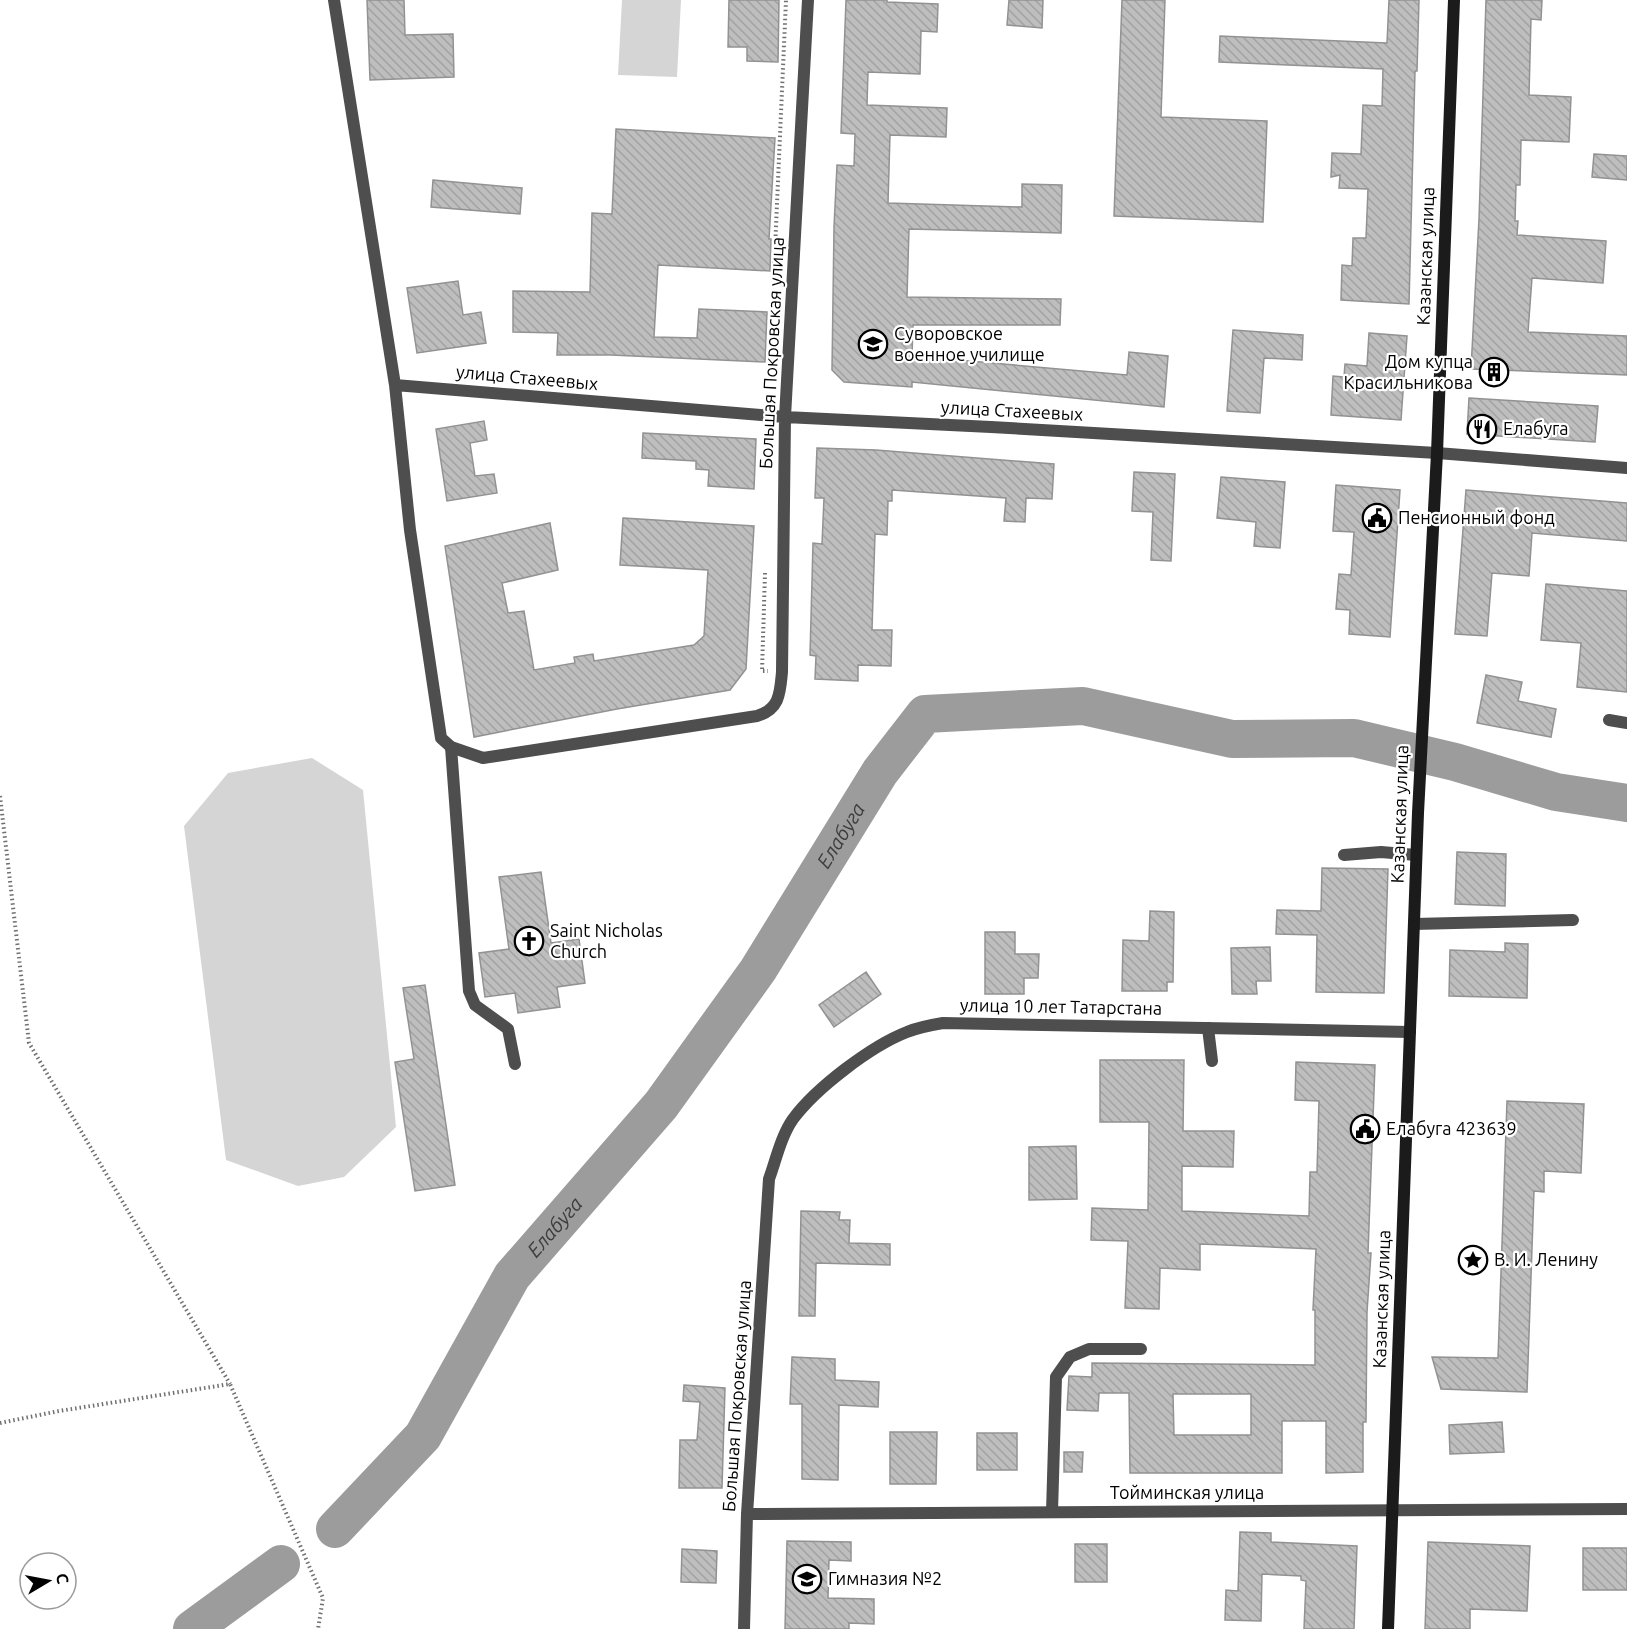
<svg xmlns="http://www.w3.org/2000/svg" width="1627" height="1629" viewBox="0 0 1627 1629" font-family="Ubuntu,sans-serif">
	<defs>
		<pattern id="building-back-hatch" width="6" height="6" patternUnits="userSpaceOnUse" patternTransform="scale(1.5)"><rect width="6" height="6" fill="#bebebe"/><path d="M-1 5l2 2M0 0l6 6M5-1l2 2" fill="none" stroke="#a2a2a2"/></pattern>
	</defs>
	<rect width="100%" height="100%" fill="#fff"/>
	<!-- pitch -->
	<path fill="#d5d5d5" d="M 622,0 L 681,0 L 677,77 L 618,75 Z
		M 312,758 L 363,790 L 396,1127 L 344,1177 L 298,1186 L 226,1160 L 184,826 L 228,773 Z"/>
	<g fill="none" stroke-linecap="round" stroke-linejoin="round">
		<!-- river -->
		<g stroke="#9c9c9c" stroke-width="38">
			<path id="s1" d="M 335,1529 L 423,1436 L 512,1276 L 661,1105 L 758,970 L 880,772 L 925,714 L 1083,706 L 1232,739 L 1354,738 L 1455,762 L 1556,792 L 1627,803"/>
			<path d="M 192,1629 L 281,1564"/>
		</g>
	</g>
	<!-- building -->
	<path fill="url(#building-back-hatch)" stroke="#929292" stroke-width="1.5" fill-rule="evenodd" d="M 367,0 L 404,0 L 405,35 L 453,34 L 454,77 L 370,80 Z
		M 729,0 L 779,0 L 778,62 L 747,61 L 747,47 L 728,47 Z
		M 846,0 L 887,0 L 887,2 L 938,4 L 937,32 L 921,31 L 920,74 L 868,72 L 867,105 L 947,108 L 946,137 L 890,135 L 888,203 L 1022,207 L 1022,184 L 1062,185 L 1061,233 L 909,229 L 907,297 L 1061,299 L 1060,325 L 913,325 L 912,356 L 1127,375 L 1129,352 L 1168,356 L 1164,407 L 912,382 L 912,387 L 844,382 L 832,370 L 834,227 L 837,165 L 854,166 L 855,134 L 841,133 Z
		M 1009,0 L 1043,0 L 1042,28 L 1007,25 Z
		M 1122,0 L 1165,0 L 1161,117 L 1267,121 L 1263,222 L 1114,216 Z
		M 1389,0 L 1419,0 L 1417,71 L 1415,71 L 1409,304 L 1341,300 L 1342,265 L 1352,266 L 1353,238 L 1366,238 L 1368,189 L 1339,188 L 1340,175 L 1331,177 L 1332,153 L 1361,154 L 1363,105 L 1382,106 L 1383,69 L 1219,62 L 1220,36 L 1387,43 Z
		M 1486,0 L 1542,0 L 1541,20 L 1531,19 L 1529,95 L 1571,97 L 1569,142 L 1521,140 L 1520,185 L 1516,185 L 1515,221 L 1518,221 L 1517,235 L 1606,241 L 1603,283 L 1532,278 L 1528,332 L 1627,336 L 1627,375 L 1471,369 L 1479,219 Z
		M 616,129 L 775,138 L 769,239 L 771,239 L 770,271 L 658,265 L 654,337 L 697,338 L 699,309 L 767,312 L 765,362 L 611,355 L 557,355 L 558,333 L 513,332 L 513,291 L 590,292 L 592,213 L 612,214 Z
		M 1594,154 L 1627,156 L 1627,180 L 1592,177 Z
		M 433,180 L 522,188 L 520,214 L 431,207 Z
		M 458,281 L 463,315 L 481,312 L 486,343 L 417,353 L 407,288 Z
		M 1233,330 L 1303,335 L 1302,360 L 1264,358 L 1260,413 L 1227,411 Z
		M 1369,333 L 1407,336 L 1401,420 L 1331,415 L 1333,376 L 1344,377 L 1345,364 L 1367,366 Z
		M 1469,398 L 1598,406 L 1595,442 L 1467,434 Z
		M 484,421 L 487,440 L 470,443 L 475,476 L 494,474 L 497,493 L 447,501 L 436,429 Z
		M 643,433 L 756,439 L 754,489 L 708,486 L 709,470 L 696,469 L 696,461 L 642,458 Z
		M 817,448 L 876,450 L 1054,464 L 1052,499 L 1026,498 L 1025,522 L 1004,521 L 1006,498 L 892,490 L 892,501 L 888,501 L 887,535 L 875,534 L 872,630 L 892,630 L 891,666 L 858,665 L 858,681 L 815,679 L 816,656 L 810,655 L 813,543 L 822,544 L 824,498 L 815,498 Z
		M 1134,472 L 1175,474 L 1171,561 L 1151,560 L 1153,512 L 1132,511 Z
		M 1221,477 L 1285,482 L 1280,548 L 1254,546 L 1256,522 L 1217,518 Z
		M 1336,485 L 1400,490 L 1390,637 L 1349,634 L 1350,610 L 1336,609 L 1339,574 L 1351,575 L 1354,532 L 1333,531 Z
		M 1466,490 L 1627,503 L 1627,541 L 1532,533 L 1529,576 L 1492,573 L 1487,636 L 1455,634 Z
		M 623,518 L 754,526 L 746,669 L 730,690 L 617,709 L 474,737 L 445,546 L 550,523 L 558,570 L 502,583 L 508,613 L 524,611 L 534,670 L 575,663 L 574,657 L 593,654 L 594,661 L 694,645 L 704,636 L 708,570 L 620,565 Z
		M 1546,584 L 1627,591 L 1627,692 L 1577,687 L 1581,643 L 1541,640 Z
		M 1486,675 L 1522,682 L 1518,701 L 1556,709 L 1551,737 L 1477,723 Z
		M 1457,852 L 1506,854 L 1505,906 L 1455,904 Z
		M 1322,868 L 1388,869 L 1384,993 L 1316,992 L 1317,935 L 1276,934 L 1277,910 L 1321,911 Z
		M 541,872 L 551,943 L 579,939 L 585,983 L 557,987 L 560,1007 L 518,1013 L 515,993 L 485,997 L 479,953 L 509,949 L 499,877 Z
		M 1150,911 L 1174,912 L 1173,982 L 1167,982 L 1167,991 L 1122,991 L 1123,940 L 1149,941 Z
		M 985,932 L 1015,932 L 1015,954 L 1039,954 L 1038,978 L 1024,978 L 1024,994 L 985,994 Z
		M 1505,943 L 1528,944 L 1527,998 L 1449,996 L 1450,950 L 1505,952 Z
		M 1270,947 L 1271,981 L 1256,981 L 1257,994 L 1232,994 L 1231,948 Z
		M 866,972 L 881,994 L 834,1027 L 819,1005 Z
		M 425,985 L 455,1185 L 415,1191 L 395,1062 L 414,1059 L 403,988 Z
		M 1100,1060 L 1184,1060 L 1183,1131 L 1234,1131 L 1233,1167 L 1182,1166 L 1182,1211 L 1309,1216 L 1310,1172 L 1317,1172 L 1319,1101 L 1295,1100 L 1296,1062 L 1375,1065 L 1368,1253 L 1371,1253 L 1367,1312 L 1366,1422 L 1363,1422 L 1363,1472 L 1326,1473 L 1326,1421 L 1282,1421 L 1282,1473 L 1130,1473 L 1129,1393 L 1099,1393 L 1098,1411 L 1067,1410 L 1069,1376 L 1092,1377 L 1092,1363 L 1315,1365 L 1315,1310 L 1313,1310 L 1316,1249 L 1200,1244 L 1200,1270 L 1160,1268 L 1159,1309 L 1125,1308 L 1128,1241 L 1091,1240 L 1092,1208 L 1148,1210 L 1149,1122 L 1100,1122 ZM 1173,1394 L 1251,1394 L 1251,1435 L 1174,1435 Z
		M 1507,1101 L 1584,1104 L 1581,1173 L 1544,1171 L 1544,1192 L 1534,1191 L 1527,1392 L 1441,1389 L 1432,1357 L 1498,1358 Z
		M 1076,1146 L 1077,1199 L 1029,1200 L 1029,1147 Z
		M 801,1211 L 840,1212 L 839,1220 L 850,1220 L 849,1243 L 890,1244 L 890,1265 L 816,1263 L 815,1316 L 799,1316 Z
		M 792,1357 L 835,1359 L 835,1380 L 879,1382 L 878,1407 L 839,1405 L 838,1480 L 802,1479 L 802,1404 L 790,1404 Z
		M 684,1385 L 725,1388 L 722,1488 L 679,1488 L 680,1440 L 697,1440 L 700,1402 L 683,1401 Z
		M 1502,1422 L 1504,1452 L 1450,1454 L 1449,1425 Z
		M 890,1432 L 937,1432 L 936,1484 L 890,1484 Z
		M 977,1433 L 1017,1433 L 1017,1470 L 977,1470 Z
		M 1064,1452 L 1083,1452 L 1082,1472 L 1064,1472 Z
		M 1240,1532 L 1271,1533 L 1271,1542 L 1357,1546 L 1354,1629 L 1304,1629 L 1306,1581 L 1301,1580 L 1301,1576 L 1262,1574 L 1261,1621 L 1225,1620 L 1226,1590 L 1238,1591 Z
		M 787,1541 L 851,1542 L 851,1561 L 829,1560 L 828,1598 L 874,1599 L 874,1624 L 849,1623 L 849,1629 L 785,1629 Z
		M 1428,1542 L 1530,1546 L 1527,1611 L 1470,1609 L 1470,1629 L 1425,1629 Z
		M 1075,1544 L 1107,1544 L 1107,1582 L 1075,1582 Z
		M 1583,1548 L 1627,1548 L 1627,1590 L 1583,1590 Z
		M 682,1549 L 717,1551 L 716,1583 L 681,1582 Z"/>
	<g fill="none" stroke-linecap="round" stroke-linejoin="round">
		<!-- path -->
		<path stroke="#707070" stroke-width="4" stroke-dasharray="1.5 3" stroke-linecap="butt" d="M 774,272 L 786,0
			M 765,573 L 762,671 L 768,671
			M 0,796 L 29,1043 L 230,1384
			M 0,1423 L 59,1411 L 230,1384 L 323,1598 L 318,1629"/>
		<!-- lane -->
		<path stroke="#4e4e4e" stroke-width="12" d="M 1609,720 L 1627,723
			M 451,747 L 469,991 L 475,1005 L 508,1029 L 515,1064
			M 1344,855 L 1381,852 L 1416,855
			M 1414,924 L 1573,920
			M 1208,1028 L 1212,1061
			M 1052,1512 L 1056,1377 L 1070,1357 L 1089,1349 L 1141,1349"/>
		<!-- street -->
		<path stroke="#4e4e4e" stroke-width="12" d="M 334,0 L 395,385 L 410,530 L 441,738 L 451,747 L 483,758 L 757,716 C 780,709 780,693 782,672 L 785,417 L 808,0
			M 395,385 L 785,417 L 991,427 L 1437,453 L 1627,468
			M 747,1514 L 1627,1509
			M 744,1629 L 747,1514 L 769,1179 C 776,1160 781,1136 793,1119 C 816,1088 871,1046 907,1032 C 919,1027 931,1025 943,1023 L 1410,1032"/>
		<!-- secondary -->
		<path stroke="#1b1b1b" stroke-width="12" d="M 1388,1629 L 1418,813 L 1437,453 L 1454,0"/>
	</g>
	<!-- icons -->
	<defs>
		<g id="university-ring" transform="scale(1.5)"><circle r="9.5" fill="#fff" stroke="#000" stroke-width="1.5"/><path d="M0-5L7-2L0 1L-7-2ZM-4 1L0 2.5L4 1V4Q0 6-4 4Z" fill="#000"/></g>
		<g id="building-ring" transform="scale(1.5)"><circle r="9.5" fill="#fff" stroke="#000" stroke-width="1.5"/><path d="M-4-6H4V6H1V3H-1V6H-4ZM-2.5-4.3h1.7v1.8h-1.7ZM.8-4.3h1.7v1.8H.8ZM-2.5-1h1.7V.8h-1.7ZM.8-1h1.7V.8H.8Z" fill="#000"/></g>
		<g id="restaurant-ring" transform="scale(1.5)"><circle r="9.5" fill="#fff" stroke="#000" stroke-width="1.5"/><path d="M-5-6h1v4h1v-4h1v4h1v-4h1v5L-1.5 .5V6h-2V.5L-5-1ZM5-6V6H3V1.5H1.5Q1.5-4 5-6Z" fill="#000"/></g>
		<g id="civic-ring" transform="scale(1.5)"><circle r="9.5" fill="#fff" stroke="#000" stroke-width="1.5"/><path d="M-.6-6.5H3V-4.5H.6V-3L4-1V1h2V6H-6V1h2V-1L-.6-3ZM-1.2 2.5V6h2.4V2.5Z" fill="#000"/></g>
		<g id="church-ring" transform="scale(1.5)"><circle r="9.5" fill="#fff" stroke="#000" stroke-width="1.5"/><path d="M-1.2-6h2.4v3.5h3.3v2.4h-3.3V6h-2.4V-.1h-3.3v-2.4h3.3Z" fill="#000"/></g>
		<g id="sight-ring" transform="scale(1.5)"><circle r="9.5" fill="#fff" stroke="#000" stroke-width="1.5"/><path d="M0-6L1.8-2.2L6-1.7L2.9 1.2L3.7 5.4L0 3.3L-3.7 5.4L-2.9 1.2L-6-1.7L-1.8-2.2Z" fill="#000"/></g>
		<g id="school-ring" transform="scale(1.5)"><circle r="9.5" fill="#fff" stroke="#000" stroke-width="1.5"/><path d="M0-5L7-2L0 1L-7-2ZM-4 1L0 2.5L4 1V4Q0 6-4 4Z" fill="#000"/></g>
	</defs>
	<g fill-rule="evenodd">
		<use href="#university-ring" x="873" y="344"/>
		<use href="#building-ring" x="1494" y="372"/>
		<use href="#restaurant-ring" x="1482" y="429"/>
		<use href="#civic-ring" x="1377" y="518"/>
		<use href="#church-ring" x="529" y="941"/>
		<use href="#civic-ring" x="1365" y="1129"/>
		<use href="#sight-ring" x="1473" y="1260"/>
		<use href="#school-ring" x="807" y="1579"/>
	</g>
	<g text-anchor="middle" stroke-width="4.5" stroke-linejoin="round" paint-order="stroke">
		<!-- street labels -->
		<g font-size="18" fill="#000" stroke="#fff">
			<text transform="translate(1426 256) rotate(-88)" y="6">Казанская улица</text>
			<text transform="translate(772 353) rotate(-87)" y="6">Большая Покровская улица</text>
			<text transform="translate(527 378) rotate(5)" y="6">улица Стахеевых</text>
			<text transform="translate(1012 411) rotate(3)" y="6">улица Стахеевых</text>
			<text transform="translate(1400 814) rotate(-88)" y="6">Казанская улица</text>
			<text transform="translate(1061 1007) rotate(1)" y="6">улица 10 лет Татарстана</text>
			<text transform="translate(1382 1299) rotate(-88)" y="6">Казанская улица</text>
			<text transform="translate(737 1396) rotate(-86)" y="6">Большая Покровская улица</text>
			<text x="1187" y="1499">Тойминская улица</text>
		</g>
		<!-- poi labels -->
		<g font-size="18" fill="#000" stroke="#fff" text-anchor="start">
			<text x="894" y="340">Суворовское<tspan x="894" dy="21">военное училище</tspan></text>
			<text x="1473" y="368" text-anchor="end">Дом купца<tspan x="1473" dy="21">Красильникова</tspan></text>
			<text x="1503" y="435">Елабуга</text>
			<text x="1398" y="524">Пенсионный фонд</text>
			<text x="550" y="937">Saint Nicholas<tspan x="550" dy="21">Church</tspan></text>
			<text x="1386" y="1135">Елабуга 423639</text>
			<text x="1494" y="1266">В. И. Ленину</text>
			<text x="828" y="1585">Гимназия №2</text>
		</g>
		<!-- water labels -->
		<g font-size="20" font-style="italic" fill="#3d3d3d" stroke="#fff">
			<text dy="7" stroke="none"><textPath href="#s1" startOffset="862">Елабуга</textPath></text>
			<text dy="7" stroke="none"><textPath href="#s1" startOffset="376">Елабуга</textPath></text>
		</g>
	</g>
	<!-- north arrow -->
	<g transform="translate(48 1581) rotate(80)"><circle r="28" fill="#ffffff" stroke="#999999" stroke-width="1.5"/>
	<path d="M0-4.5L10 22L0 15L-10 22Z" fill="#000000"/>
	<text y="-9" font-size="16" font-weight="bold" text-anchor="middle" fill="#000000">С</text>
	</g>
</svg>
